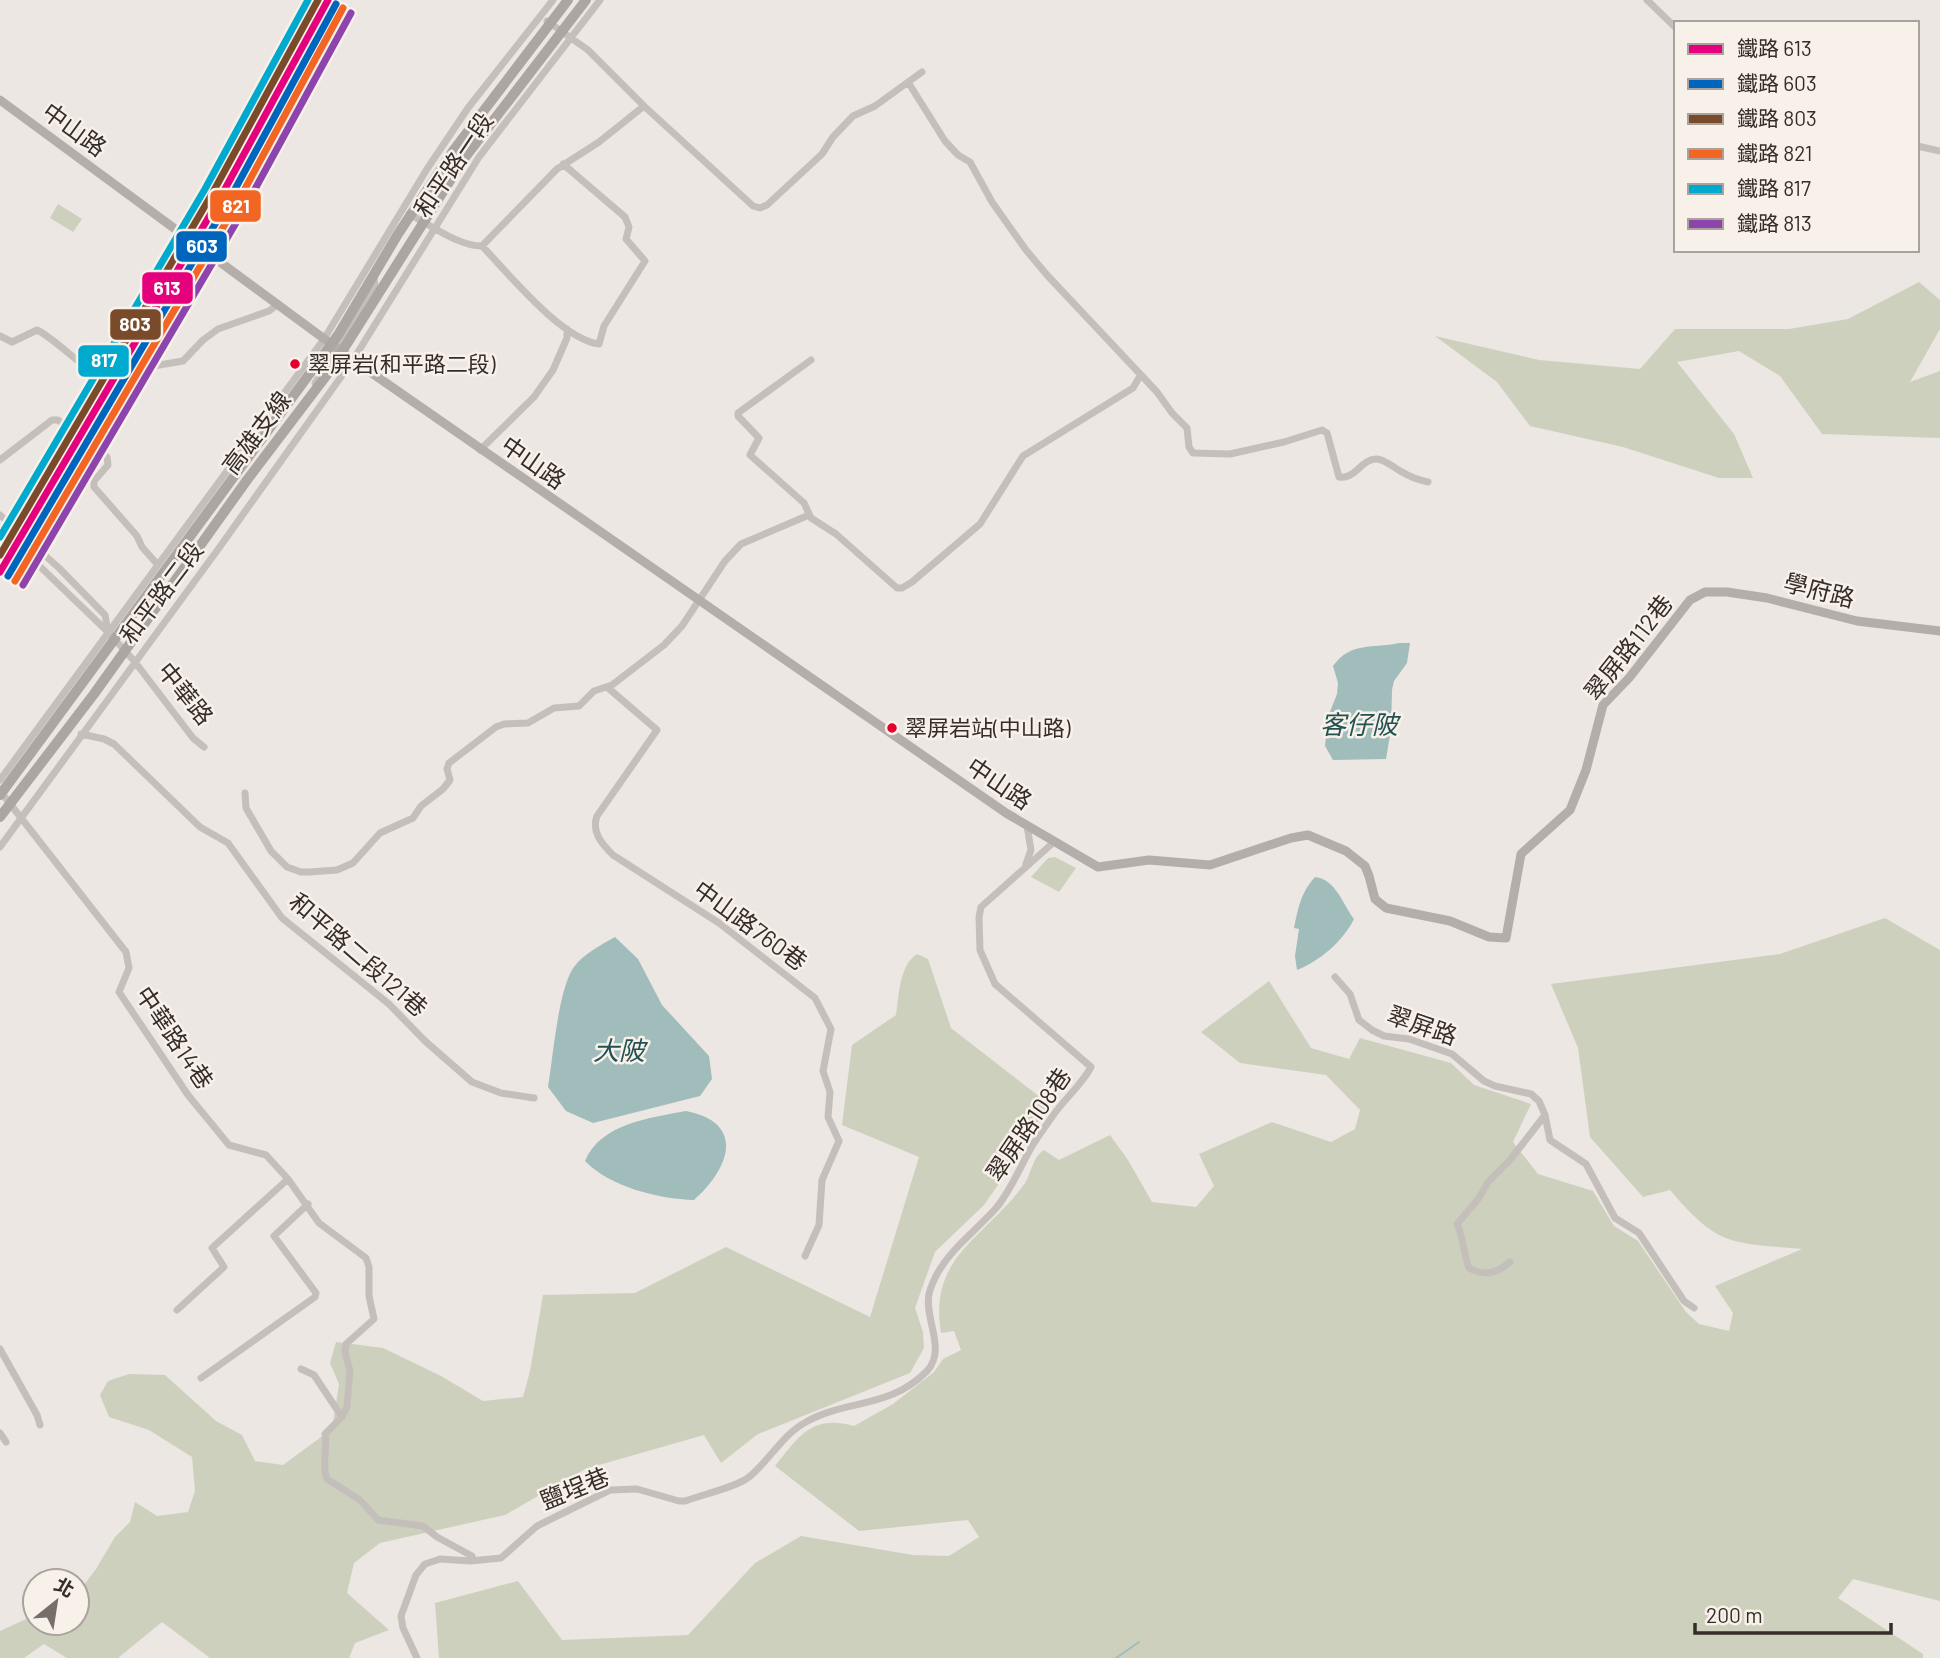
<svg xmlns="http://www.w3.org/2000/svg" width="1940" height="1658" viewBox="0 0 1940 1658" font-family="Barlow,'Noto Sans TC',sans-serif">
	<rect width="100%" height="100%" fill="#ece7e2"/>
	<!-- green -->
	<path fill="#ced0be" d="M 58,204 L 82,219 L 73,232 L 50,218 Z
		M 1919,282 L 1940,300 L 1940,329 L 1910,382 L 1940,371 L 1940,438 L 1822,434 L 1780,376 L 1739,351 L 1677,362 L 1734,434 L 1753,478 L 1719,478 L 1623,447 L 1530,426 L 1497,382 L 1435,336 L 1539,360 L 1640,369 L 1675,329 L 1789,329 L 1848,319 Z
		M 1055,857 L 1076,868 L 1059,892 L 1031,877 L 1048,858 Z
		M 1885,918 L 1940,950 L 1940,1601 L 1853,1579 L 1838,1598 L 1923,1654 L 1923,1658 L 439,1658 L 435,1603 L 518,1581 L 562,1640 L 688,1635 L 755,1563 L 801,1536 L 913,1555 L 949,1556 L 979,1537 L 968,1520 L 859,1531 L 775,1466 C 799,1436 812,1414 854,1426 L 893,1404 L 934,1372 L 943,1359 L 961,1350 L 954,1331 L 941,1333 C 928,1255 986,1238 1025,1183 C 1032,1172 1032,1158 1044,1150 L 1059,1160 L 1110,1135 L 1128,1160 L 1152,1202 L 1196,1207 L 1214,1186 L 1199,1154 L 1272,1122 L 1331,1142 L 1355,1129 L 1360,1110 L 1326,1075 L 1240,1063 L 1201,1032 L 1269,981 L 1311,1048 L 1349,1059 L 1360,1038 L 1451,1063 L 1474,1085 L 1531,1104 L 1513,1142 L 1538,1174 L 1593,1191 L 1614,1226 L 1638,1241 L 1686,1312 L 1699,1324 L 1729,1331 L 1733,1313 L 1715,1286 L 1802,1249 C 1776,1246 1743,1247 1719,1235 C 1700,1225 1684,1206 1670,1190 L 1643,1197 L 1590,1137 L 1578,1048 L 1551,984 L 1780,954 Z
		M 917,954 L 928,959 L 951,1028 L 1049,1104 L 1014,1162 L 984,1205 L 935,1252 L 915,1308 L 923,1332 L 924,1348 L 910,1373 L 758,1434 L 721,1463 L 704,1435 L 585,1469 L 505,1515 L 380,1543 L 354,1563 L 347,1593 L 389,1630 L 355,1643 L 349,1658 L 210,1658 L 162,1622 L 118,1658 L 67,1658 L 44,1644 L 24,1658 L 0,1658 L 0,1631 L 35,1615 L 35,1623 L 77,1623 L 77,1594 L 96,1569 L 115,1537 L 130,1522 L 135,1502 L 157,1516 L 188,1512 L 195,1491 L 192,1457 L 149,1430 L 109,1417 L 100,1395 L 108,1381 L 129,1374 L 165,1375 L 216,1421 L 242,1435 L 255,1461 L 283,1465 L 332,1429 L 339,1384 L 330,1363 L 336,1342 L 383,1348 L 441,1376 L 483,1401 L 523,1397 L 530,1371 L 543,1295 L 635,1293 L 726,1247 L 870,1317 L 919,1157 L 842,1125 L 852,1045 L 896,1015 C 899,995 899,966 917,954 Z"/>
	<!-- water -->
	<path fill="#a0bcbb" d="M 1399,643 L 1410,643 L 1407,663 L 1394,681 L 1392,690 L 1391,729 L 1386,759 L 1333,760 L 1325,746 L 1328,717 L 1337,694 L 1338,683 L 1333,666 C 1351,641 1373,649 1399,643 Z
		M 1315,877 C 1336,879 1343,905 1354,919 C 1343,941 1320,961 1297,970 L 1295,956 L 1299,929 L 1294,928 C 1298,908 1301,892 1315,877 Z
		M 615,937 L 638,959 L 662,1005 L 709,1056 L 712,1079 L 700,1096 L 593,1123 L 566,1111 L 548,1087 C 553,1057 558,994 572,970 C 580,956 601,945 615,937 Z
		M 686,1111 C 747,1123 729,1169 694,1200 C 659,1199 610,1187 585,1161 C 601,1123 650,1118 686,1111 Z"/>
	<g fill="none" stroke-linecap="round" stroke-linejoin="round">
		<!-- stream -->
		<path stroke="#a0bcbb" stroke-width="2" d="M 1116,1658 L 1139,1642"/>
		<!-- minor -->
		<path stroke="#c5bfbb" stroke-width="7" d="M 1647,0 L 1676,28
			M 547,21 L 588,50 L 644,106 L 753,206 L 760,208 L 767,205 L 822,154 L 833,137 L 853,116 L 875,106 L 922,72
			M 908,82 L 945,141 L 958,155 L 970,162 L 992,202 L 1026,250 L 1047,275 L 1157,392 L 1172,413 L 1187,428 L 1189,447 L 1193,453 L 1230,454 L 1284,442 L 1322,430 L 1327,433 L 1339,477 C 1355,480 1362,458 1377,459 C 1386,460 1394,468 1402,472 C 1410,477 1419,480 1428,482
			M 1917,146 L 1940,151
			M 409,214 C 431,225 458,246 482,246 L 557,169 L 599,142 L 644,106
			M 482,246 C 509,274 561,339 599,344 L 604,326 L 645,261 L 626,239 L 629,227 L 625,217 L 563,164
			M 0,336 L 12,342 L 37,330 C 56,339 86,372 101,375 L 183,361 L 203,340 L 218,329 L 269,311 L 278,304
			M 811,360 L 738,413 L 738,416 L 759,438 L 750,455 L 804,503 L 811,518 L 836,534 L 897,588 L 902,588 L 912,582 L 980,524 L 1023,456 L 1133,388 L 1140,376
			M 315,383 L 375,287 L 374,276
			M 480,450 L 534,397 L 553,370 L 567,338 L 567,329
			M 0,460 L 52,420 L 58,420 L 107,457 L 108,465 L 94,481 L 94,487 L 137,536 L 142,547 L 158,565
			M 0,515 L 59,568 L 105,615 L 108,632
			M 12,526 L 183,234
			M 0,528 L 109,633 L 135,662 L 193,738 L 204,747
			M 607,687 L 657,730 L 597,816 C 591,832 602,844 613,855 L 719,923 L 815,998 L 831,1029 L 823,1071 L 830,1092 L 828,1117 L 839,1141 L 822,1180 L 819,1225 L 805,1256
			M 81,734 L 104,739 L 114,744 L 200,827 L 228,843 L 282,918 L 389,1004 L 425,1041 L 472,1082 L 501,1093 L 534,1098
			M 0,780 L 324,339 L 427,169 L 468,108 L 553,0
			M 0,791 L 126,952 L 129,968 L 119,992 L 188,1095 L 229,1145 L 266,1155 L 288,1179 L 319,1223 L 366,1258 L 369,1267 L 369,1296 L 374,1319 L 346,1344 L 345,1352 L 350,1371 L 347,1407 L 342,1417 L 325,1434 C 328,1450 321,1464 327,1479 L 360,1500 L 378,1520 L 423,1526 L 437,1537 L 472,1556 L 470,1561
			M 245,793 L 246,808 L 271,851 L 287,867 L 301,872 L 309,872 L 337,870 L 353,863 L 380,833 L 413,818 L 421,806 L 443,789 L 450,780 L 447,769 L 449,763 L 496,727 L 504,724 L 528,723 L 554,708 L 579,706 L 594,691 L 612,685 L 664,645 L 682,626 L 725,561 L 741,544 L 809,515
			M 0,847 L 219,548 L 353,360 L 479,157 L 600,0
			M 1026,864 L 1031,850 L 1027,826
			M 1335,977 L 1350,994 L 1359,1020 L 1372,1030 L 1384,1036 L 1409,1039 L 1452,1054 L 1484,1081 L 1495,1086 L 1531,1094 L 1539,1101 L 1545,1115 L 1550,1140 L 1586,1164 L 1615,1218 L 1639,1233 L 1684,1301 L 1694,1308
			M 1510,1262 C 1497,1273 1485,1277 1469,1268 C 1463,1253 1464,1238 1457,1224 L 1479,1198 L 1488,1182 L 1510,1160 L 1545,1115
			M 177,1310 L 224,1267 L 212,1248 L 288,1179
			M 0,1349 L 37,1415 L 40,1425
			M 301,1369 L 314,1375 L 342,1417
			M 201,1378 L 315,1297 L 316,1293 L 274,1236 L 308,1204
			M 0,1433 L 6,1442
			M 417,1658 L 403,1628 L 401,1616 L 416,1575 L 425,1564 L 440,1559 L 470,1561 L 501,1558 L 537,1526 L 610,1490 L 637,1489 L 679,1501 L 685,1501 C 701,1495 737,1487 749,1477 C 770,1460 782,1435 806,1422 C 847,1399 890,1409 927,1371 C 947,1349 924,1319 929,1294 C 930,1288 934,1280 937,1274 C 952,1247 977,1230 997,1207 C 1012,1188 1019,1169 1031,1148 C 1037,1137 1045,1127 1052,1117 C 1064,1099 1081,1086 1091,1067 L 995,984 L 980,950 L 979,917 L 981,907 L 1054,842"/>
		<!-- major -->
		<path stroke="#b4aeaa" stroke-width="9" d="M 0,100 L 353,360 L 1006,813 L 1098,867 L 1149,860 L 1210,865 L 1291,838 L 1308,835 L 1346,851 L 1365,866 L 1369,876 L 1375,899 L 1386,908 L 1450,921 L 1489,937 L 1506,938 L 1521,854 L 1570,810 L 1586,770 L 1603,705 L 1629,678 L 1690,600 L 1705,592 L 1727,592 L 1767,598 L 1857,621 L 1940,631"/>
		<!-- highway-bridge -->
		<path stroke="#aba6a1" stroke-width="10" d="M 0,795 L 338,335 L 398,234 L 453,151 L 568,0
			M 0,817 L 94,694 L 247,480 L 329,372 L 463,160 L 586,0"/>
		<!-- rail-1 casing -->
		<g stroke="#f8f1ea" stroke-width="12">
			<path id="rail-1" d="M 0,572 L 220,198 L 328,0"/>
		</g>
		<!-- rail-2 casing -->
		<g stroke="#f8f1ea" stroke-width="12">
			<path id="rail-2" d="M 8,576 L 228,202 L 336,4"/>
		</g>
		<!-- rail-3 casing -->
		<g stroke="#f8f1ea" stroke-width="12">
			<path id="rail-3" d="M 0,555 L 212,194 L 318,0"/>
		</g>
		<!-- rail-4 casing -->
		<g stroke="#f8f1ea" stroke-width="12">
			<path id="rail-4" d="M 15,581 L 235,207 L 343,8"/>
		</g>
		<!-- rail-5 casing -->
		<g stroke="#f8f1ea" stroke-width="12">
			<path id="rail-5" d="M 0,537 L 205,189 L 308,0"/>
		</g>
		<!-- rail-6 casing -->
		<g stroke="#f8f1ea" stroke-width="12">
			<path id="rail-6" d="M 23,585 L 243,211 L 351,13"/>
		</g>
		<!-- rail-1 -->
		<use href="#rail-1" stroke="#e5007d" stroke-width="7"/>
		<!-- rail-2 -->
		<use href="#rail-2" stroke="#0065bd" stroke-width="7"/>
		<!-- rail-3 -->
		<use href="#rail-3" stroke="#7a4b2a" stroke-width="7"/>
		<!-- rail-4 -->
		<use href="#rail-4" stroke="#f26522" stroke-width="7"/>
		<!-- rail-5 -->
		<use href="#rail-5" stroke="#00a9ce" stroke-width="7"/>
		<!-- rail-6 -->
		<use href="#rail-6" stroke="#8e44ad" stroke-width="7"/>
	</g>
	<!-- markers -->
	<g fill="#e4002b" stroke="#f8f1ea" stroke-width="2.5">
		<circle cx="295" cy="364" r="6"/>
		<circle cx="892" cy="728" r="6"/>
	</g>
	<g text-anchor="middle" stroke-width="5" stroke-linejoin="round" paint-order="stroke">
		<!-- bus labels -->
		<g font-size="22" fill="#362d2a" stroke="#f8f1ea" text-anchor="start">
			<text x="308" y="372">翠屏岩(和平路二段)</text>
			<text x="905" y="736">翠屏岩站(中山路)</text>
		</g>
		<!-- street labels -->
		<g font-size="24" fill="#362d2a" stroke="#f8f1ea">
			<text transform="translate(74 130) rotate(36)" y="8">中山路</text>
			<text transform="translate(454 165) rotate(-56)" y="8">和平路一段</text>
			<text transform="translate(257 433) rotate(-53)" y="8">高雄支線</text>
			<text transform="translate(533 463) rotate(35)" y="8">中山路</text>
			<text transform="translate(1819 591) rotate(14)" y="8">學府路</text>
			<text transform="translate(162 593) rotate(-53)" y="8">和平路二段</text>
			<text transform="translate(1629 648) rotate(-52)" y="8">翠屏路112巷</text>
			<text transform="translate(185 694) rotate(51)" y="8">中華路</text>
			<text transform="translate(999 784) rotate(34)" y="8">中山路</text>
			<text transform="translate(750 926) rotate(36)" y="8">中山路760巷</text>
			<text transform="translate(358 955) rotate(41)" y="8">和平路二段121巷</text>
			<text transform="translate(1422 1026) rotate(19)" y="8">翠屏路</text>
			<text transform="translate(174 1038) rotate(56)" y="8">中華路14巷</text>
			<text transform="translate(1029 1125) rotate(-56)" y="8">翠屏路108巷</text>
			<text transform="translate(575 1489) rotate(-22)" y="8">鹽埕巷</text>
		</g>
		<!-- water labels -->
		<g font-size="26" font-style="italic" fill="#235253" stroke="#f8f1ea">
			<text x="1359" y="734">客仔陂</text>
			<text x="619" y="1060">大陂</text>
		</g>
	</g>
	<g stroke="#f8f1ea" stroke-width="2.5">
		<rect x="209" y="189" width="53" height="34" rx="7" fill="#f26522"/>
		<rect x="175" y="230" width="53" height="33" rx="7" fill="#0065bd"/>
		<rect x="141" y="271" width="53" height="34" rx="7" fill="#e5007d"/>
		<rect x="109" y="308" width="53" height="33" rx="7" fill="#7a4b2a"/>
		<rect x="77" y="344" width="53" height="34" rx="7" fill="#00a9ce"/>
	</g>
	<g font-size="19" text-anchor="middle" font-weight="bold" fill="#fff">
		<text x="236" y="213">821</text>
		<text x="202" y="253">603</text>
		<text x="167" y="295">613</text>
		<text x="135" y="331">803</text>
		<text x="104" y="367">817</text>
	</g>
	<!-- legend -->
	<rect x="1674" y="21" width="245" height="231" fill="#f8f1ea" stroke="#aaa39d" stroke-width="2"/>
	<rect x="1688" y="44" width="35" height="10" fill="#e5007d" stroke="#aaa39d" stroke-width="2"/>
	<text x="1737" y="56" font-size="21" fill="#362d2a">鐵路 613</text>
	<rect x="1688" y="79" width="35" height="10" fill="#0065bd" stroke="#aaa39d" stroke-width="2"/>
	<text x="1737" y="91" font-size="21" fill="#362d2a">鐵路 603</text>
	<rect x="1688" y="114" width="35" height="10" fill="#7a4b2a" stroke="#aaa39d" stroke-width="2"/>
	<text x="1737" y="126" font-size="21" fill="#362d2a">鐵路 803</text>
	<rect x="1688" y="149" width="35" height="10" fill="#f26522" stroke="#aaa39d" stroke-width="2"/>
	<text x="1737" y="161" font-size="21" fill="#362d2a">鐵路 821</text>
	<rect x="1688" y="184" width="35" height="10" fill="#00a9ce" stroke="#aaa39d" stroke-width="2"/>
	<text x="1737" y="196" font-size="21" fill="#362d2a">鐵路 817</text>
	<rect x="1688" y="219" width="35" height="10" fill="#8e44ad" stroke="#aaa39d" stroke-width="2"/>
	<text x="1737" y="231" font-size="21" fill="#362d2a">鐵路 813</text>
	<!-- north arrow -->
	<g transform="translate(56 1602) rotate(30)"><circle r="33" fill="#f8f1ea" stroke="#aaa39d" stroke-width="2"/>
	<path d="M0-5L12 26L0 18L-12 26Z" fill="#766e6a"/>
	<text y="-10" font-size="19" font-weight="bold" text-anchor="middle" fill="#362d2a">北</text>
	</g>
	<!-- scale -->
	<path d="M1695 1623v10h196v-10" fill="none" stroke="#362d2a" stroke-width="3.5"/>
	<text x="1706" y="1623" font-size="21" fill="#362d2a" stroke="#f8f1ea" stroke-width="5" paint-order="stroke">200 m</text>
</svg>
